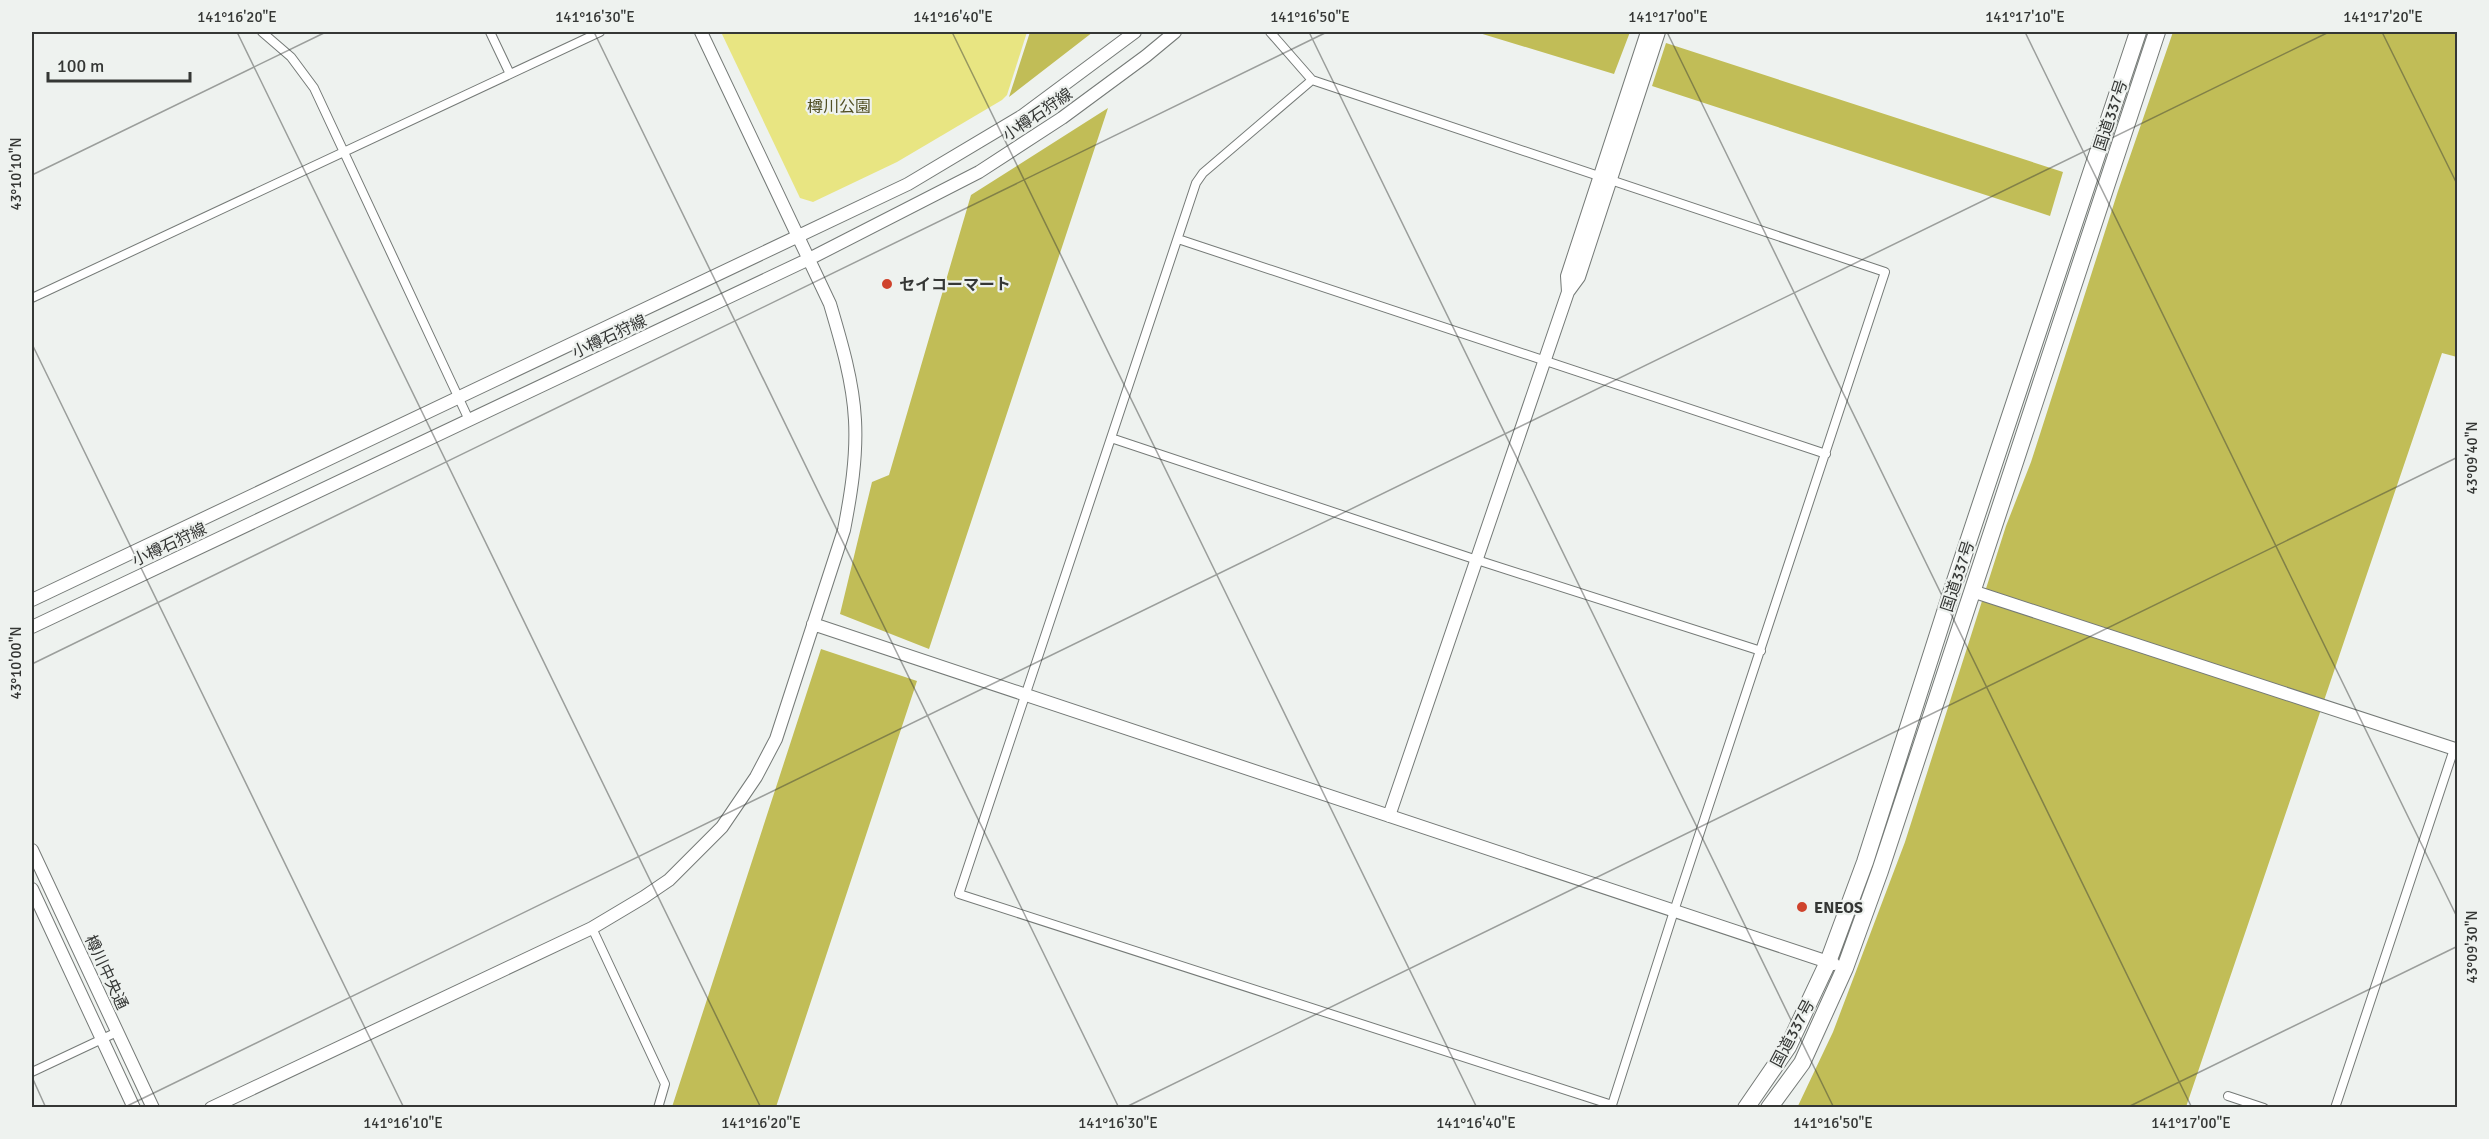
<svg xmlns="http://www.w3.org/2000/svg" width="2489" height="1139" viewBox="0 0 2489 1139" font-family="Signika,'Noto Sans JP',sans-serif">
	<rect width="100%" height="100%" fill="#eef2ef"/>
	<!-- green -->
	<path fill="#e8e582" d="M 721,32 L 1027,32 L 1007,95 L 1002,100 L 897,162 L 813,202 L 800,198 Z"/>
	<!-- forest -->
	<path fill="#c1bd57" d="M 1030,32 L 1093,32 L 1009,97 Z
		M 1476,32 L 1630,32 L 1614,74 Z
		M 2173,32 L 2457,32 L 2458,290 L 2455,300 L 2458,301 L 2457,357 L 2442,353 L 2186,1107 L 1797,1108 L 1833,1032 L 1905,842 L 2006,526 L 2031,462 L 2118,191 Z
		M 1666,43 L 2063,172 L 2050,216 L 1652,86 Z
		M 1108,108 L 929,649 L 840,614 L 872,482 L 889,475 L 971,195 Z
		M 821,649 L 917,681 L 776,1107 L 672,1107 Z"/>
	<g fill="none" stroke-linecap="round" stroke-linejoin="round">
		<!-- street casing -->
		<g stroke="#757a77" stroke-width="10">
			<path id="street" d="M 262,32 L 291,57 L 314,88 L 469,420
				M 490,32 L 510,74
				M 1270,32 L 1312,80 L 1885,272 L 1674,911 L 1612,1105 L 959,894 L 1196,183 L 1203,173 L 1312,80
				M 1178,239 L 1826,454
				M 32,298 L 600,32
				M 1111,438 L 1477,560 L 1761,651
				M 592,928 L 665,1084 L 658,1108
				M 32,1072 L 117,1032
				M 2228,1096 L 2264,1108
				M 2335,1108 L 2454,749"/>
		</g>
		<!-- secondary casing -->
		<g stroke="#757a77" stroke-width="14">
			<path id="secondary" d="M 1568,292 L 1567,276 L 1647,32
				M 1972,591 L 2458,750
				M 32,600 L 908,184 L 1022,116 L 1135,32
				M 813,624 L 1834,964
				M 32,627 L 809,259 L 979,172 L 1062,118 L 1146,56 L 1175,32
				M 1389,816 L 1568,292 L 1579,277 L 1659,32
				M 32,850 L 153,1108
				M 32,889 L 134,1108
				M 211,1108 L 592,928 L 644,897 L 669,880 L 722,827 L 756,777 L 776,739 L 844,530 C 851,494 857,457 855,420 C 853,381 841,341 830,304 L 701,32"/>
		</g>
		<!-- highway casing -->
		<g stroke="#757a77" stroke-width="18">
			<path id="highway" d="M 1746,1108 L 1788,1047 L 1828,962 L 1865,862 L 1954,584 L 2138,32
				M 1769,1108 L 1802,1063 L 1845,968 L 1880,871 L 2157,32"/>
		</g>
		<!-- street -->
		<use href="#street" stroke="#fff" stroke-width="8"/>
		<!-- secondary -->
		<use href="#secondary" stroke="#fff" stroke-width="12"/>
		<!-- highway -->
		<use href="#highway" stroke="#fff" stroke-width="16"/>
	</g>
	<!-- ticks -->
	<path fill="none" stroke="#353735" stroke-width="1.5" stroke-opacity="0.45" d="M 237,32 L 761,1108M 594,32 L 1119,1108M 952,32 L 1477,1108M 1309,32 L 1834,1108M 1667,32 L 2192,1108M 2025,32 L 2458,919M 2382,32 L 2458,186M 32,175 L 326,32M 32,344 L 404,1108M 32,664 L 1327,32M 32,1077 L 46,1108M 123,1108 L 2329,32M 1124,1108 L 2458,457M 2126,1108 L 2458,946"/>
	<!-- markers -->
	<g fill="#cf432c" stroke="#eef2ef" stroke-width="2">
		<circle cx="887" cy="284" r="6"/>
		<circle cx="1802" cy="907" r="6"/>
	</g>
	<g text-anchor="middle" stroke-width="4.5" stroke-linejoin="round" paint-order="stroke">
		<!-- park labels -->
		<g font-size="16" fill="#525026" stroke="#eef2ef">
			<text x="839" y="112">樽川公園</text>
		</g>
		<!-- street labels -->
		<g font-size="16" fill="#353735" stroke="#eef2ef">
			<text transform="translate(1037 114) rotate(-34)" y="6">小樽石狩線</text>
			<text transform="translate(2110 115) rotate(-72)" y="6">国道337号</text>
			<text transform="translate(609 336) rotate(-25)" y="6">小樽石狩線</text>
			<text transform="translate(169 544) rotate(-25)" y="6">小樽石狩線</text>
			<text transform="translate(1957 576) rotate(-72)" y="6">国道337号</text>
			<text transform="translate(107 972) rotate(65)" y="6">樽川中央通</text>
			<text transform="translate(1792 1033) rotate(-62)" y="6">国道337号</text>
		</g>
		<!-- poi labels -->
		<g font-size="16" font-weight="bold" fill="#353735" stroke="#eef2ef" text-anchor="start">
			<text x="899" y="290">セイコーマート</text>
			<text x="1814" y="913">ENEOS</text>
		</g>
	</g>
	<!-- border -->
	<rect width="2489" height="1139" fill="none" stroke="#eef2ef" stroke-width="66"/>
	<!-- scale -->
	<path d="M48 72v9h142v-9" fill="none" stroke="#353735" stroke-width="3"/>
	<text x="57" y="72" font-size="18" fill="#353735" stroke="#eef2ef" stroke-width="4.5" paint-order="stroke">100 m</text>
	<rect x="33" y="33" width="2423" height="1073" fill="none" stroke="#353735" stroke-width="2"/>
	<g font-size="15" text-anchor="middle" fill="#353735">
		<text x="237" y="22">141°16'20"E</text>
		<text x="595" y="22">141°16'30"E</text>
		<text x="953" y="22">141°16'40"E</text>
		<text x="1310" y="22">141°16'50"E</text>
		<text x="1668" y="22">141°17'00"E</text>
		<text x="2025" y="22">141°17'10"E</text>
		<text x="2383" y="22">141°17'20"E</text>
		<text transform="translate(16 174) rotate(-90)" y="5">43°10'10"N</text>
		<text transform="translate(2472 458) rotate(-90)" y="5">43°09'40"N</text>
		<text transform="translate(16 663) rotate(-90)" y="5">43°10'00"N</text>
		<text transform="translate(2472 947) rotate(-90)" y="5">43°09'30"N</text>
		<text x="403" y="1128">141°16'10"E</text>
		<text x="761" y="1128">141°16'20"E</text>
		<text x="1118" y="1128">141°16'30"E</text>
		<text x="1476" y="1128">141°16'40"E</text>
		<text x="1833" y="1128">141°16'50"E</text>
		<text x="2191" y="1128">141°17'00"E</text>
	</g>
</svg>
